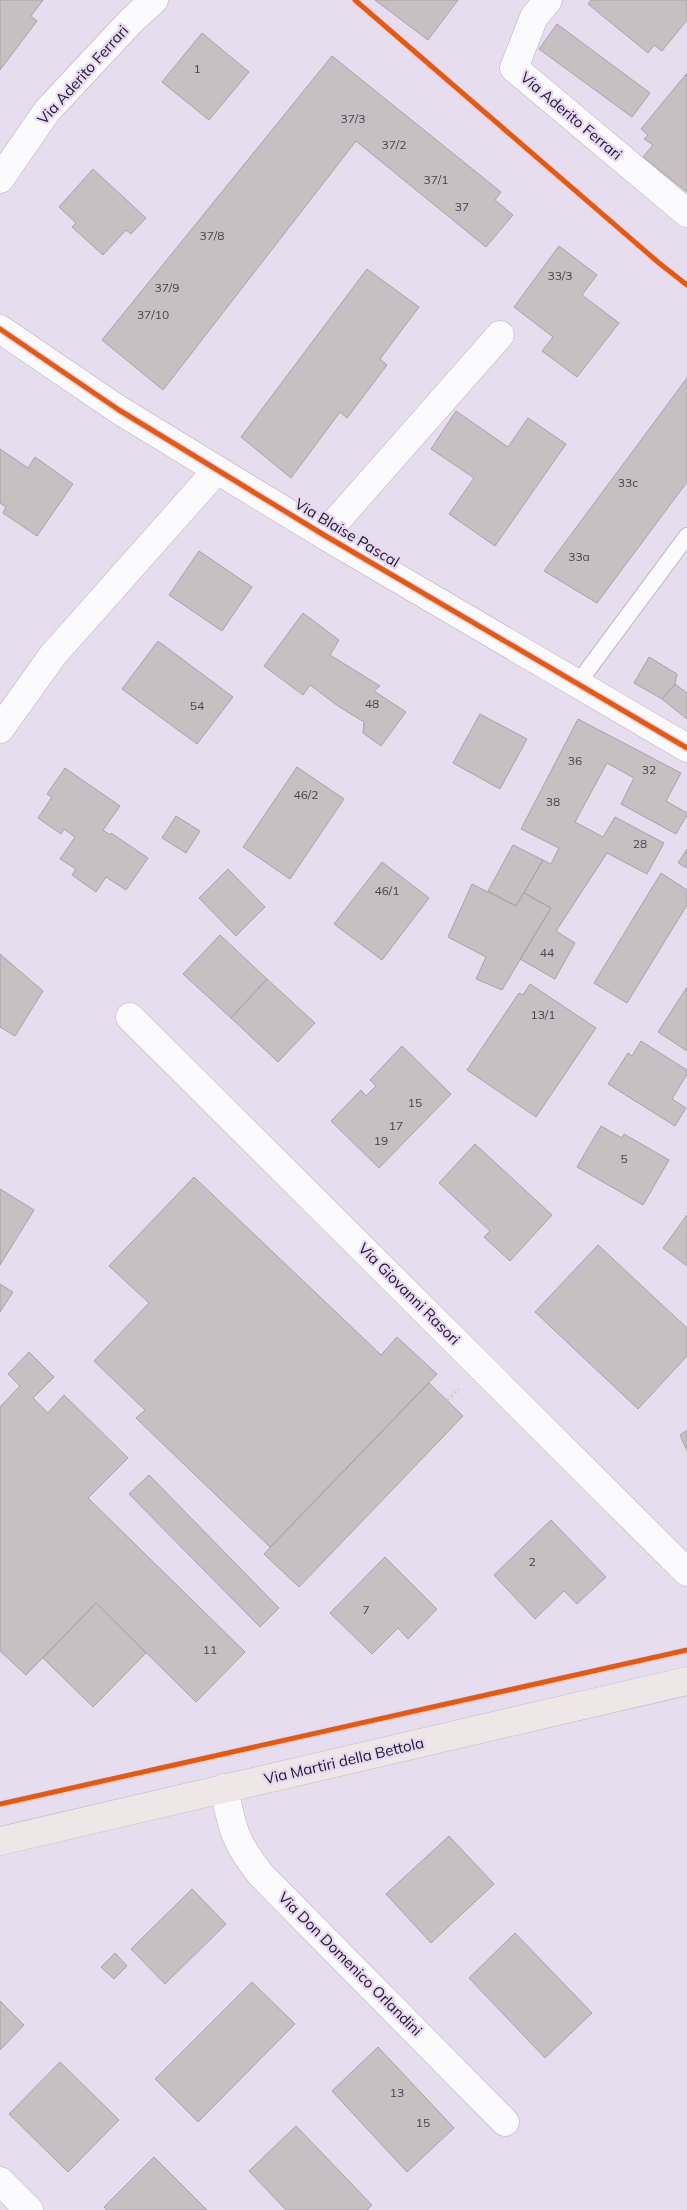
<svg xmlns="http://www.w3.org/2000/svg" width="687" height="2210" viewBox="0 0 687 2210" font-family="Mulish,sans-serif">
	<rect width="100%" height="100%" fill="#e6ddee"/>
	<!-- building -->
	<path fill="#c8bfc3" stroke="#aba2a6" d="M 0,0 L 43,0 L 31,16 L 37,21 L 0,70 Z
		M 375,0 L 458,0 L 428,40 Z
		M 591,0 L 687,0 L 687,20 L 662,51 L 654,45 L 648,53 L 588,4 Z
		M 557,24 L 650,93 L 632,117 L 539,49 Z
		M 202,33 L 249,72 L 209,120 L 162,82 Z
		M 332,56 L 501,192 L 495,200 L 513,215 L 486,247 L 356,141 L 163,390 L 102,340 Z
		M 687,73 L 687,192 L 643,157 L 653,145 L 644,139 L 648,135 L 641,129 Z
		M 93,169 L 146,218 L 131,234 L 126,230 L 103,255 L 72,227 L 76,223 L 59,207 Z
		M 559,246 L 597,275 L 582,295 L 619,323 L 577,377 L 542,351 L 553,337 L 514,307 Z
		M 367,269 L 419,307 L 380,359 L 387,365 L 347,418 L 340,412 L 291,478 L 241,437 Z
		M 687,378 L 687,482 L 597,603 L 544,571 Z
		M 456,411 L 508,447 L 528,418 L 566,444 L 495,546 L 449,514 L 474,478 L 431,449 Z
		M 0,449 L 28,468 L 35,457 L 73,484 L 37,536 L 3,513 L 6,507 L 0,503 Z
		M 199,551 L 252,587 L 222,631 L 169,595 Z
		M 303,613 L 339,640 L 330,655 L 380,686 L 374,691 L 406,712 L 381,746 L 363,733 L 364,722 L 338,706 L 310,685 L 303,695 L 264,666 Z
		M 158,641 L 233,697 L 197,744 L 122,689 Z
		M 649,657 L 677,674 L 675,684 L 662,699 L 634,683 Z
		M 675,684 L 687,693 L 687,719 L 662,699 Z
		M 480,714 L 527,739 L 500,789 L 453,763 Z
		M 578,719 L 681,773 L 666,801 L 687,813 L 687,815 L 676,834 L 621,804 L 634,778 L 607,763 L 575,822 L 603,837 L 615,817 L 664,843 L 647,874 L 607,853 L 556,931 L 575,943 L 555,979 L 520,959 L 551,908 L 524,893 L 543,860 L 551,864 L 559,848 L 521,829 Z
		M 297,767 L 344,799 L 290,879 L 243,847 Z
		M 65,768 L 120,806 L 103,830 L 110,835 L 111,833 L 148,858 L 126,890 L 106,877 L 96,892 L 72,875 L 76,869 L 60,859 L 75,837 L 64,829 L 61,834 L 38,818 L 52,797 L 47,794 Z
		M 176,816 L 200,831 L 186,853 L 162,838 Z
		M 513,845 L 543,860 L 516,906 L 488,891 Z
		M 687,849 L 687,868 L 678,863 Z
		M 382,862 L 429,898 L 382,960 L 334,924 Z
		M 228,869 L 265,907 L 236,936 L 199,898 Z
		M 661,873 L 687,890 L 687,905 L 627,1003 L 594,983 Z
		M 472,884 L 516,906 L 524,893 L 551,908 L 502,990 L 476,979 L 486,957 L 448,937 Z
		M 220,935 L 267,979 L 231,1018 L 183,974 Z
		M 0,954 L 43,991 L 15,1036 L 0,1027 Z
		M 267,979 L 315,1023 L 278,1062 L 231,1018 Z
		M 530,984 L 596,1028 L 536,1117 L 467,1070 L 519,993 L 523,995 Z
		M 687,987 L 687,1051 L 658,1032 Z
		M 641,1041 L 687,1070 L 687,1074 L 672,1099 L 686,1108 L 675,1126 L 608,1084 L 628,1053 L 632,1056 Z
		M 402,1046 L 451,1094 L 379,1168 L 331,1121 L 361,1090 L 366,1096 L 376,1086 L 370,1080 Z
		M 601,1126 L 622,1138 L 624,1134 L 669,1160 L 643,1205 L 577,1167 Z
		M 475,1144 L 552,1215 L 510,1261 L 484,1237 L 490,1231 L 439,1183 Z
		M 194,1177 L 381,1355 L 397,1337 L 437,1374 L 270,1547 L 136,1418 L 145,1410 L 94,1361 L 149,1303 L 109,1266 Z
		M 0,1189 L 34,1210 L 0,1265 Z
		M 687,1215 L 687,1266 L 663,1248 Z
		M 598,1245 L 687,1328 L 687,1356 L 638,1409 L 535,1312 Z
		M 0,1284 L 13,1292 L 0,1312 Z
		M 29,1352 L 54,1377 L 33,1398 L 48,1413 L 64,1395 L 128,1458 L 88,1498 L 245,1652 L 196,1702 L 96,1603 L 26,1675 L 0,1651 L 0,1407 L 20,1386 L 8,1374 Z
		M 429,1383 L 463,1416 L 299,1587 L 264,1554 Z
		M 687,1430 L 687,1451 L 680,1435 Z
		M 149,1475 L 279,1608 L 260,1627 L 129,1494 Z
		M 551,1520 L 606,1577 L 577,1604 L 564,1591 L 535,1619 L 494,1575 Z
		M 385,1557 L 437,1609 L 408,1639 L 398,1628 L 372,1654 L 330,1613 Z
		M 96,1603 L 146,1653 L 93,1707 L 43,1658 Z
		M 449,1836 L 494,1884 L 431,1943 L 386,1894 Z
		M 192,1889 L 226,1924 L 165,1984 L 131,1949 Z
		M 515,1933 L 592,2013 L 545,2058 L 469,1978 Z
		M 115,1953 L 127,1966 L 114,1979 L 101,1967 Z
		M 252,1982 L 295,2024 L 198,2122 L 155,2079 Z
		M 0,2001 L 24,2025 L 0,2050 Z
		M 378,2047 L 454,2128 L 407,2172 L 332,2091 Z
		M 60,2062 L 119,2120 L 68,2172 L 9,2114 Z
		M 296,2126 L 372,2205 L 367,2210 L 286,2210 L 249,2171 Z
		M 154,2157 L 207,2210 L 107,2210 L 104,2207 Z"/>
	<g fill="none" stroke-linecap="round" stroke-linejoin="round">
		<!-- lane casing -->
		<g stroke="#b9b2bf" stroke-width="18">
			<path id="lane" d="M 578,683 L 687,536"/>
		</g>
		<!-- street casing -->
		<g stroke="#b9b2bf" stroke-width="29">
			<path id="street" d="M 548,0 L 534,17 L 514,68 L 687,213
				M 0,179 L 47,111 L 131,21 L 154,0
				M 0,329 L 119,410 L 324,535 L 687,748
				M 324,535 L 500,335
				M 0,729 L 53,655 L 217,470
				M 130,1017 L 687,1572
				M 224,1788 C 232,1828 235,1843 261,1875 L 505,2122
				M 0,2181 L 29,2210"/>
		</g>
		<!-- primary casing -->
		<g stroke="#c1bdc4" stroke-width="29">
			<path id="primary" d="M 0,1841 L 687,1681"/>
		</g>
		<!-- path -->
		<path stroke="#d1cfd3" stroke-width="3" stroke-dasharray="2.5 2.5" stroke-linecap="butt" d="M 447,1400 L 459,1389"/>
		<!-- lane -->
		<use href="#lane" stroke="#fbfafc" stroke-width="16"/>
		<!-- street -->
		<use href="#street" stroke="#fbfafc" stroke-width="28"/>
		<!-- primary -->
		<use href="#primary" stroke="#eee6e7" stroke-width="28"/>
		<!-- cycleway casing -->
		<g stroke="#e7d7f4" stroke-width="8">
			<path id="cycleway" d="M 355,0 L 659,263 L 687,285
				M 0,329 L 119,410 L 324,535 L 687,748
				M 0,1804 L 687,1650"/>
		</g>
		<!-- cycleway -->
		<use href="#cycleway" stroke="#e8590c" stroke-width="5"/>
	</g>
	<g text-anchor="middle" stroke-width="4.5" stroke-linejoin="round" paint-order="stroke">
		<!-- number labels -->
		<g font-size="12" fill="#49434c">
			<text x="197" y="73">1</text>
			<text x="353" y="123">37/3</text>
			<text x="394" y="149">37/2</text>
			<text x="436" y="184">37/1</text>
			<text x="462" y="211">37</text>
			<text x="212" y="240">37/8</text>
			<text x="560" y="280">33/3</text>
			<text x="167" y="292">37/9</text>
			<text x="153" y="319">37/10</text>
			<text x="628" y="487">33c</text>
			<text x="579" y="561">33a</text>
			<text x="372" y="708">48</text>
			<text x="197" y="710">54</text>
			<text x="575" y="765">36</text>
			<text x="649" y="774">32</text>
			<text x="306" y="799">46/2</text>
			<text x="553" y="806">38</text>
			<text x="640" y="848">28</text>
			<text x="387" y="895">46/1</text>
			<text x="547" y="957">44</text>
			<text x="543" y="1019">13/1</text>
			<text x="415" y="1107">15</text>
			<text x="396" y="1130">17</text>
			<text x="381" y="1145">19</text>
			<text x="624" y="1163">5</text>
			<text x="532" y="1566">2</text>
			<text x="366" y="1614">7</text>
			<text x="210" y="1654">11</text>
			<text x="397" y="2097">13</text>
			<text x="423" y="2127">15</text>
		</g>
		<!-- street labels -->
		<g font-size="15" fill="#1f1a24" stroke="#e7d7f4">
			<text transform="translate(83 75) rotate(-48)" y="5">Via Aderito Ferrari</text>
			<text transform="translate(571 116) rotate(40)" y="5">Via Aderito Ferrari</text>
			<text transform="translate(347 533) rotate(31)" y="5">Via Blaise Pascal</text>
			<text transform="translate(409 1294) rotate(45)" y="5">Via Giovanni Rasori</text>
			<text transform="translate(344 1761) rotate(-13)" y="5">Via Martiri della Bettola</text>
			<text transform="translate(350 1964) rotate(45)" y="5">Via Don Domenico Orlandini</text>
		</g>
	</g>
</svg>
